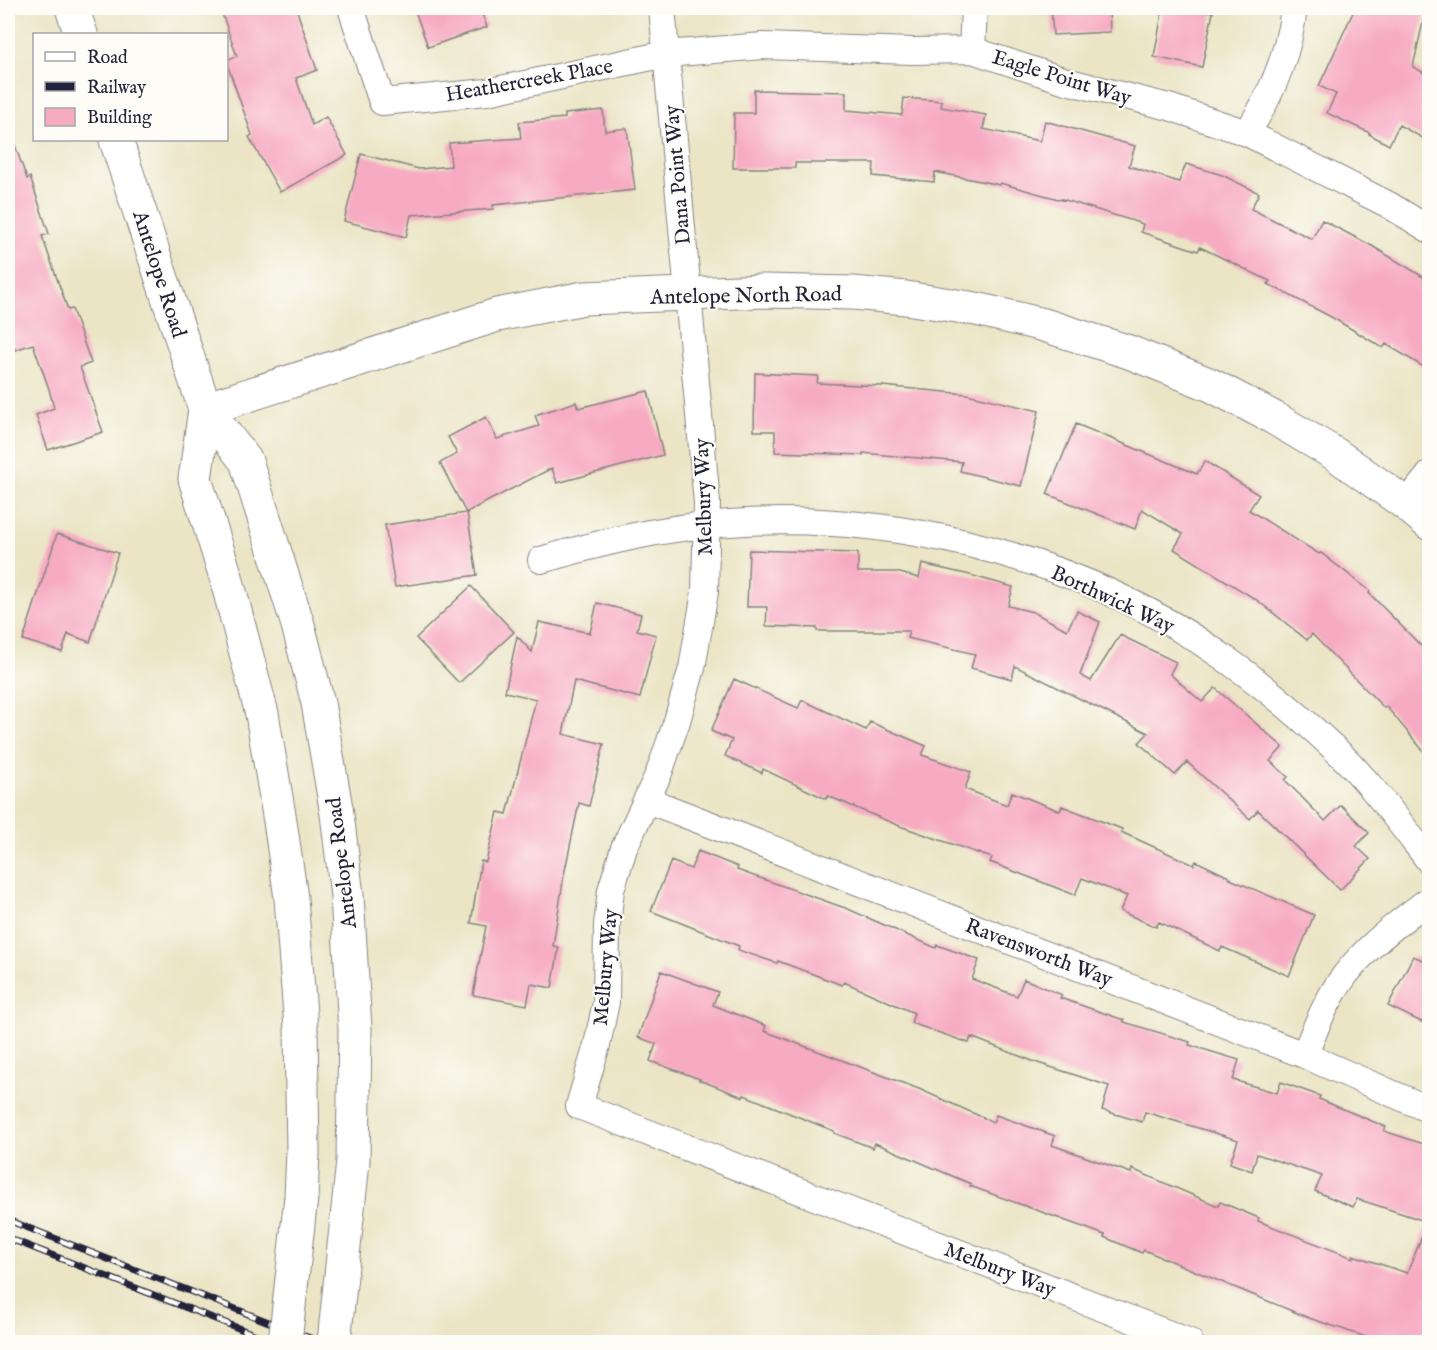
<svg xmlns="http://www.w3.org/2000/svg" width="1437" height="1350" viewBox="0 0 1437 1350" font-family="'IM FELL English',serif">
	<rect width="100%" height="100%" fill="#fdfcf7"/>
	<filter id="ink" filterUnits="userSpaceOnUse"><feTurbulence type="fractalNoise" baseFrequency=".0167" numOctaves="2"/><feDisplacementMap in="SourceGraphic" scale="12" xChannelSelector="R" yChannelSelector="G"/><feConvolveMatrix kernelMatrix="1 2 1 2 8 2 1 2 1" color-interpolation-filters="sRGB"/></filter>
	<filter id="wash" filterUnits="userSpaceOnUse"><feTurbulence type="fractalNoise" baseFrequency=".008" numOctaves="4" result="noise"/><feDisplacementMap in="SourceGraphic" scale="24" xChannelSelector="R" yChannelSelector="G"/><feGaussianBlur stdDeviation="1.35" result="paint"/><feColorMatrix in="noise" values="0 0 0 0 0 0 0 0 0 0 0 0 0 0 0 0 0 1.4 0 .05"/><feComposite in="paint" operator="in"/></filter>
	<g filter="url(#wash)">
		<rect width="100%" height="100%" fill="#ebe5c6"/>
		<g id="blocks">
			<!-- building -->
			<path fill="#f7abc3" d="M 220,8 L 296,8 L 317,70 L 296,78 L 312,125 L 326,117 L 347,155 L 280,192 L 249,137 L 252,135 L 226,61 L 226,60 L 237,56 Z
				M 414,8 L 480,8 L 487,27 L 428,47 Z
				M 1051,8 L 1109,8 L 1110,32 L 1053,35 Z
				M 1163,8 L 1188,8 L 1213,12 L 1202,67 L 1154,57 Z
				M 1355,8 L 1426,8 L 1413,67 L 1430,76 L 1430,142 L 1399,125 L 1389,145 L 1369,134 L 1370,133 L 1327,113 L 1336,94 L 1319,86 Z
				M 754,90 L 846,92 L 846,110 L 902,115 L 904,98 L 942,101 L 941,107 L 986,115 L 983,129 L 1040,141 L 1045,121 L 1135,146 L 1129,166 L 1179,182 L 1186,164 L 1222,175 L 1259,193 L 1251,209 L 1312,239 L 1322,220 L 1372,246 L 1430,281 L 1430,371 L 1386,344 L 1383,348 L 1333,318 L 1268,284 L 1270,281 L 1200,247 L 1198,251 L 1141,232 L 1143,224 L 1062,199 L 1062,200 L 1000,183 L 1000,185 L 935,172 L 934,182 L 873,176 L 874,163 L 795,163 L 795,168 L 733,168 L 734,113 L 754,113 Z
				M 603,110 L 605,131 L 627,128 L 635,190 L 493,205 L 494,209 L 411,215 L 406,237 L 344,221 L 361,154 L 419,169 L 451,166 L 449,143 L 521,138 L 519,122 L 565,118 L 565,114 Z
				M 8,134 L 11,134 L 27,179 L 30,177 L 49,234 L 42,236 L 68,310 L 72,309 L 91,363 L 80,367 L 103,432 L 48,450 L 36,415 L 54,408 L 49,389 L 33,344 L 15,350 L 8,329 Z
				M 755,373 L 818,376 L 817,383 L 882,386 L 967,394 L 1039,411 L 1021,486 L 960,471 L 962,462 L 863,453 L 863,455 L 775,452 L 775,431 L 754,431 Z
				M 648,391 L 663,455 L 557,483 L 552,468 L 467,512 L 477,575 L 395,587 L 385,525 L 466,513 L 440,463 L 457,454 L 448,437 L 486,417 L 497,439 L 539,426 L 535,415 L 576,402 L 578,408 Z
				M 1076,424 L 1197,474 L 1205,461 L 1259,495 L 1249,510 L 1319,554 L 1321,553 L 1370,591 L 1369,593 L 1430,655 L 1430,759 L 1386,706 L 1384,708 L 1312,634 L 1307,640 L 1257,600 L 1174,549 L 1183,534 L 1142,509 L 1135,529 L 1047,494 Z
				M 57,534 L 118,553 L 90,642 L 68,634 L 62,652 L 23,640 Z
				M 749,550 L 858,553 L 858,572 L 896,572 L 919,578 L 922,564 L 966,574 L 1013,587 L 1008,606 L 1033,612 L 1067,630 L 1077,611 L 1100,622 L 1080,675 L 1091,681 L 1120,635 L 1176,662 L 1170,674 L 1202,702 L 1215,688 L 1283,747 L 1270,761 L 1288,777 L 1285,780 L 1325,821 L 1341,805 L 1369,833 L 1356,846 L 1370,859 L 1340,890 L 1258,810 L 1250,819 L 1187,762 L 1175,775 L 1139,743 L 1148,733 L 1015,666 L 1012,679 L 971,668 L 975,654 L 907,638 L 909,631 L 817,631 L 817,628 L 766,626 L 767,607 L 747,607 Z
				M 471,586 L 514,632 L 459,683 L 416,638 Z
				M 597,603 L 641,614 L 637,630 L 656,635 L 640,698 L 574,681 L 563,734 L 604,744 L 589,806 L 579,803 L 564,875 L 553,946 L 559,947 L 552,988 L 531,984 L 527,1005 L 473,995 L 486,926 L 471,923 L 481,861 L 486,862 L 498,812 L 507,814 L 536,699 L 505,692 L 517,636 L 532,652 L 539,622 L 590,633 Z
				M 734,679 L 798,708 L 802,700 L 866,730 L 870,722 L 926,746 L 922,755 L 971,772 L 965,789 L 1007,805 L 1012,792 L 1060,811 L 1062,806 L 1122,829 L 1121,832 L 1194,865 L 1196,861 L 1231,878 L 1230,879 L 1314,915 L 1289,976 L 1222,947 L 1220,951 L 1159,922 L 1156,927 L 1120,911 L 1127,896 L 1082,878 L 1075,895 L 990,862 L 992,858 L 897,825 L 828,796 L 826,799 L 763,769 L 762,773 L 725,756 L 732,740 L 711,731 Z
				M 698,851 L 738,867 L 737,870 L 848,909 L 936,948 L 937,945 L 979,960 L 972,979 L 1017,996 L 1024,979 L 1062,995 L 1060,998 L 1124,1020 L 1124,1022 L 1190,1042 L 1189,1045 L 1239,1060 L 1233,1080 L 1277,1093 L 1281,1082 L 1320,1096 L 1319,1099 L 1386,1127 L 1384,1131 L 1430,1146 L 1430,1342 L 1381,1342 L 1309,1318 L 1144,1250 L 1142,1253 L 1104,1237 L 1105,1235 L 970,1186 L 971,1184 L 875,1143 L 873,1148 L 834,1133 L 834,1131 L 744,1095 L 743,1097 L 699,1080 L 700,1079 L 650,1061 L 656,1044 L 638,1037 L 661,971 L 718,992 L 713,1005 L 766,1026 L 764,1031 L 919,1089 L 993,1122 L 996,1115 L 1055,1136 L 1052,1145 L 1131,1173 L 1132,1169 L 1218,1206 L 1220,1202 L 1259,1218 L 1258,1221 L 1353,1258 L 1353,1255 L 1407,1273 L 1428,1222 L 1357,1199 L 1353,1207 L 1315,1191 L 1322,1176 L 1257,1154 L 1252,1171 L 1230,1163 L 1238,1140 L 1145,1112 L 1142,1122 L 1102,1110 L 1109,1086 L 1035,1062 L 971,1037 L 969,1043 L 911,1023 L 914,1013 L 844,982 L 842,985 L 778,961 L 777,963 L 738,950 L 739,946 L 651,911 L 671,861 L 691,869 Z
				M 1413,956 L 1430,963 L 1430,1026 L 1388,1006 Z"/>
		</g>
	</g>
	<g filter="url(#ink)">
		<use href="#blocks" fill-opacity="0" stroke="#868480" stroke-width="1.5"/>
		<g fill="none" stroke-linecap="round" stroke-linejoin="round">
			<!-- street casing -->
			<g stroke="#868480" stroke-width="28">
				<path id="street" d="M 351,8 L 382,102 L 487,92 L 666,54 L 763,46 L 913,51 L 972,50 L 1066,81 L 1169,107 L 1247,133 L 1389,205 L 1430,230
					M 662,8 L 707,503 L 705,592 L 692,668 L 677,721 L 659,773 L 624,848 L 611,890 L 607,925 L 606,1002 L 597,1045 L 579,1106 L 1190,1342
					M 972,50 L 974,8
					M 1247,133 C 1271,96 1289,52 1294,8
					M 1406,504 L 1430,474
					M 541,560 C 590,546 639,533 689,527 C 871,504 1072,551 1223,657 C 1262,684 1300,716 1336,750 C 1371,783 1400,823 1430,862
					M 647,800 L 1304,1055 L 1430,1110
					M 1304,1055 C 1312,1038 1318,1020 1327,1004 C 1349,959 1391,928 1430,899"/>
			</g>
			<!-- secondary casing -->
			<g stroke="#868480" stroke-width="35">
				<path id="secondary" d="M 205,409 L 497,315 L 584,298 L 764,291 L 853,293 L 906,298 L 976,309 L 1044,325 L 1129,352 L 1211,385 L 1274,418 L 1335,454 L 1406,504 L 1430,524"/>
			</g>
			<!-- primary casing -->
			<g stroke="#868480" stroke-width="35">
				<path id="primary" d="M 72,8 L 81,34
					M 116,140 L 205,409 L 246,461 L 298,625 L 318,703 L 337,814 L 347,896 L 355,1029 L 353,1161 L 334,1342
					M 205,409 L 195,479 L 226,577 L 262,714 L 280,821 L 291,898 L 301,1028 L 303,1152 L 301,1197"/>
			</g>
			<!-- street -->
			<use href="#street" stroke="#fff" stroke-width="26"/>
			<!-- secondary -->
			<use href="#secondary" stroke="#fff" stroke-width="33"/>
			<!-- primary -->
			<use href="#primary" stroke="#fff" stroke-width="33"/>
			<!-- rail casing -->
			<g stroke="#22223b" stroke-width="7">
				<path id="rail" d="M 8,1220 L 320,1342
					M 8,1238 L 274,1342"/>
			</g>
			<!-- rail -->
			<use href="#rail" stroke="#fdfcf7" stroke-width="4.5" stroke-dasharray="14" stroke-linecap="butt"/>
			<!-- primary-bridge casing -->
			<g stroke="#868480" stroke-width="35" stroke-linecap="butt">
				<path id="primary-bridge" d="M 285,1342 L 301,1197"/>
			</g>
			<!-- primary-bridge -->
			<use href="#primary-bridge" stroke="#fff" stroke-width="33"/>
		</g>
	</g>
	<g text-anchor="middle" stroke-width="4.5" stroke-linejoin="round" paint-order="stroke">
		<!-- street labels -->
		<g font-size="21" fill="#22223b" stroke="#fdfcf7">
			<text transform="translate(1062 77) rotate(17)" y="7">Eagle Point Way</text>
			<text transform="translate(529 80) rotate(-10)" y="7">Heathercreek Place</text>
			<text transform="translate(677 175) rotate(-95)" y="7">Dana Point Way</text>
			<text transform="translate(160 274) rotate(72)" y="7">Antelope Road</text>
			<text transform="translate(746 295) rotate(-1)" y="7">Antelope North Road</text>
			<text transform="translate(703 497) rotate(-92)" y="7">Melbury Way</text>
			<text transform="translate(1113 599) rotate(25)" y="7">Borthwick Way</text>
			<text transform="translate(341 863) rotate(-97)" y="7">Antelope Road</text>
			<text transform="translate(1039 952) rotate(21)" y="7">Ravensworth Way</text>
			<text transform="translate(605 967) rotate(-85)" y="7">Melbury Way</text>
			<text transform="translate(1000 1269) rotate(21)" y="7">Melbury Way</text>
		</g>
	</g>
	<!-- margin -->
	<rect width="1437" height="1350" fill="none" stroke="#fdfcf7" stroke-width="30"/>
	<!-- legend -->
	<rect x="33" y="33" width="195" height="108" fill="#fdfcf7" stroke="#a5a5ac" stroke-width="1.5"/>
	<rect x="45" y="52" width="30" height="9" fill="#ffffff" stroke="#a5a5ac" stroke-width="1.5"/>
	<text x="87" y="63" font-size="18" fill="#22223b">Road</text>
	<rect x="45" y="82" width="30" height="9" fill="#22223b" stroke="#a5a5ac" stroke-width="1.5"/>
	<text x="87" y="93" font-size="18" fill="#22223b">Railway</text>
	<rect x="45" y="108" width="30" height="18" fill="#f7abc3" stroke="#a5a5ac" stroke-width="1.5"/>
	<text x="87" y="123" font-size="18" fill="#22223b">Building</text>
</svg>
